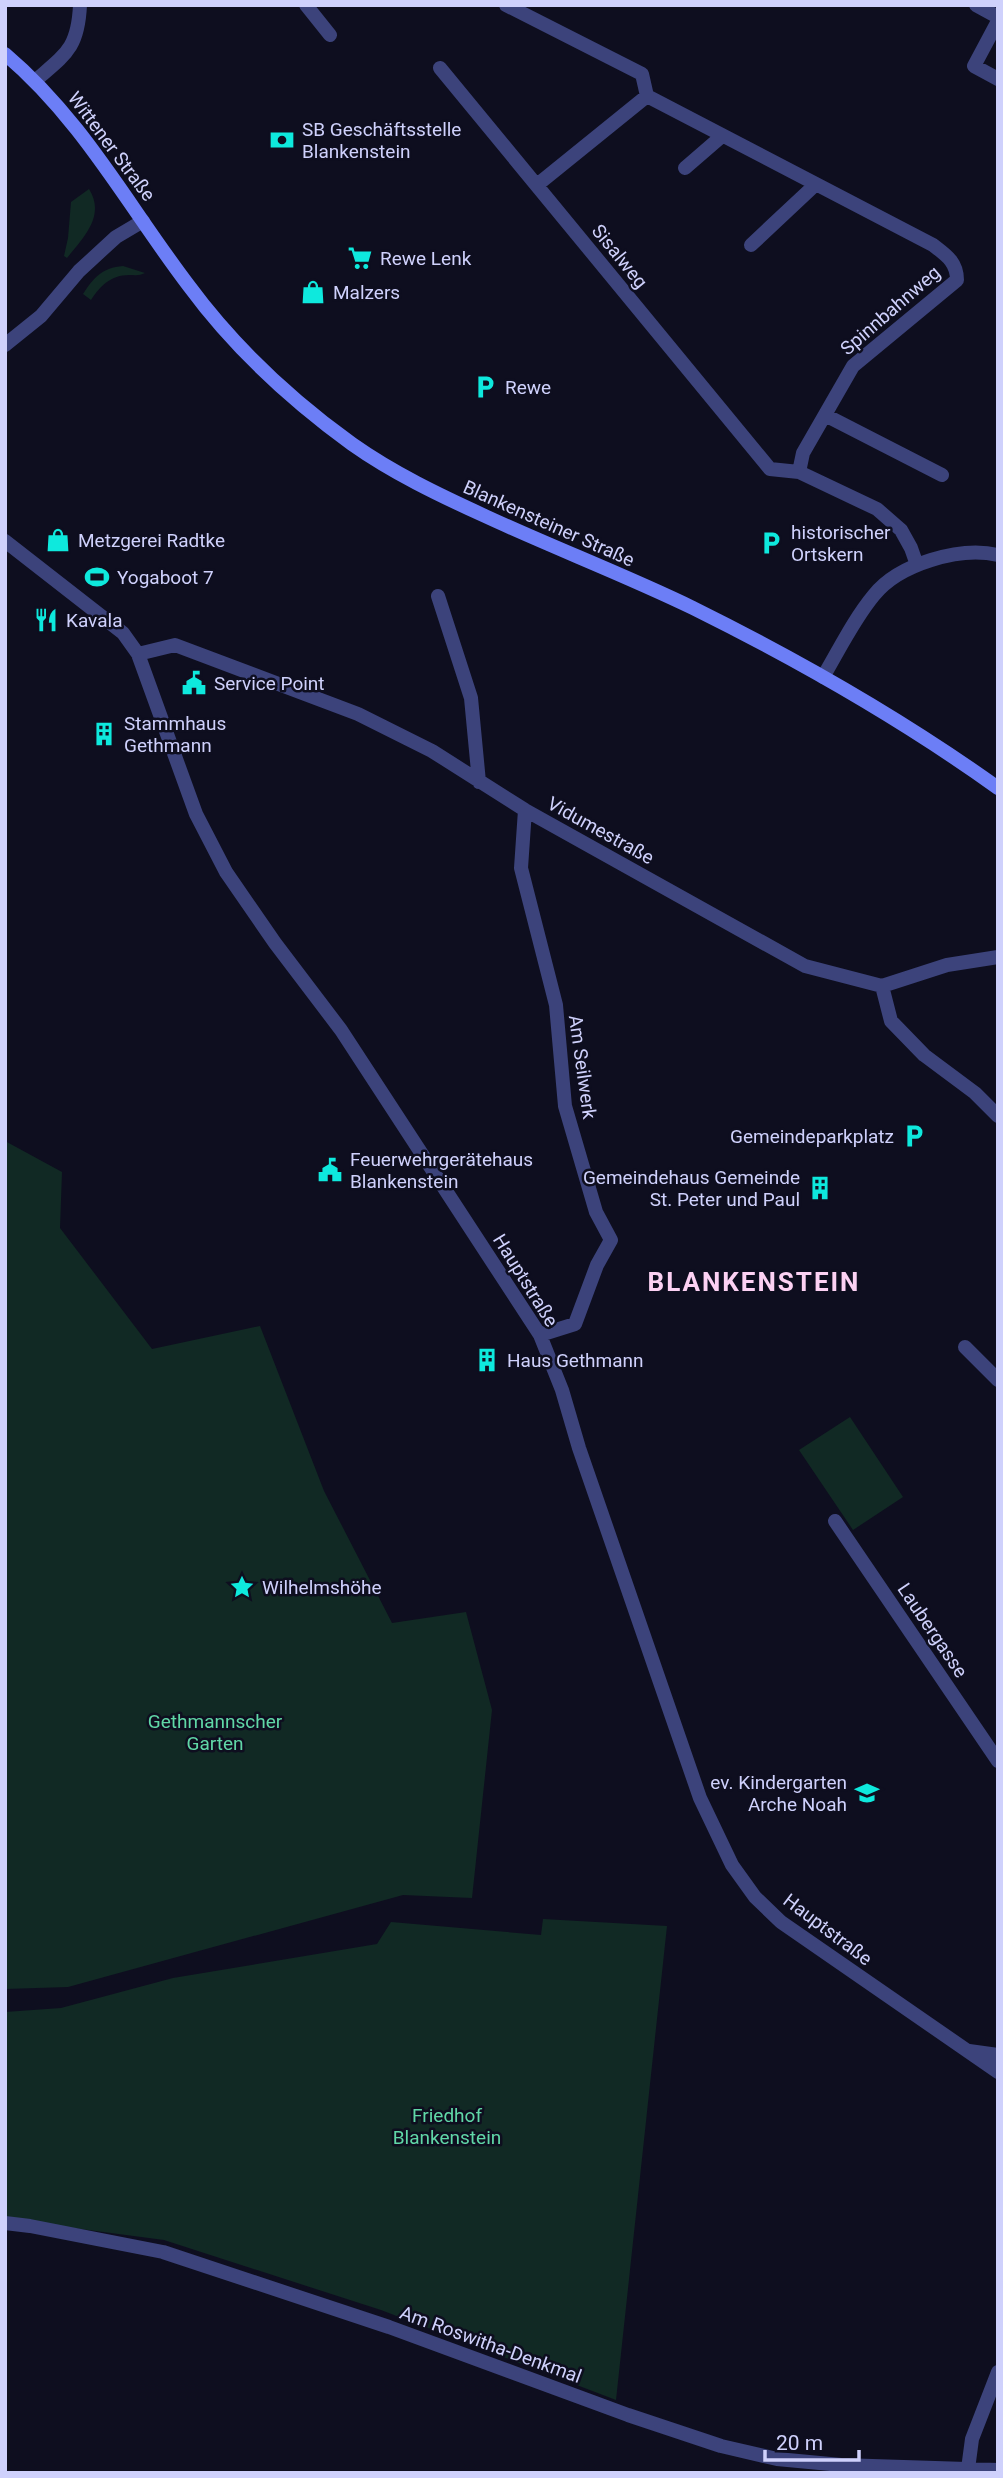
<svg xmlns="http://www.w3.org/2000/svg" width="1003" height="2478" viewBox="0 0 1003 2478" font-family="Roboto,sans-serif">
	<rect width="100%" height="100%" fill="#0e0e1f"/>
	<!-- green -->
	<path fill="#112924" d="M 89,189 C 106,216 83,238 67,258 L 64,256 L 68,238 L 71,202 Z
		M 123,266 L 145,273 C 139,276 136,275 129,275 C 111,275 100,286 91,300 L 83,294 C 94,277 102,268 123,266 Z
		M 5,1141 L 62,1172 L 60,1228 L 152,1349 L 260,1326 L 324,1491 L 392,1623 L 466,1612 L 492,1710 L 472,1898 L 403,1895 L 68,1987 L 5,1989 Z
		M 850,1417 L 903,1497 L 853,1530 L 799,1450 Z
		M 543,1919 L 667,1926 L 616,2400 L 381,2310 L 164,2240 L 5,2219 L 5,2012 L 61,2008 L 173,1978 L 377,1944 L 391,1922 L 541,1935 Z"/>
	<g fill="none" stroke-linecap="round" stroke-linejoin="round">
		<!-- minor -->
		<path stroke="#3c437b" stroke-width="14" d="M 306,5 L 330,35
			M 506,5 L 642,74 L 647,96 L 933,245 C 946,255 957,262 957,280 L 853,366 L 803,453 L 799,472
			M 976,5 L 998,17
			M 998,21 L 974,66 L 998,79
			M 440,68 L 770,469 L 799,472 L 877,509 L 901,530 L 911,548 L 917,565
			M 685,168 L 722,136
			M 537,185 L 647,96
			M 751,245 L 815,185
			M 5,345 L 41,316 L 79,271 L 116,237 L 143,221
			M 825,415 L 942,475
			M 5,541 L 123,633 L 138,654 L 196,814 L 226,872 L 275,943 L 341,1030 L 540,1335 L 562,1390 L 579,1448 L 700,1798 L 732,1865 L 755,1897 L 781,1922 L 998,2072
			M 438,596 L 471,698 L 479,782
			M 138,654 L 175,645 L 358,714 L 432,751 L 525,810 L 805,966 L 882,986 L 891,1021 L 924,1055 L 975,1093 L 998,1116
			M 823,677 C 839,650 854,619 874,595 C 899,564 960,546 998,555
			M 525,810 L 521,868 L 556,1005 L 565,1106 L 596,1212 L 611,1240 L 597,1265 L 575,1324 L 540,1335
			M 882,986 L 947,965 L 998,957
			M 965,1347 L 998,1380
			M 835,1521 L 998,1761
			M 969,2051 L 998,2055
			M 5,2223 L 30,2226 L 163,2252 L 389,2327 L 628,2415 L 721,2446 L 777,2459 L 841,2465 L 998,2470
			M 968,2469 L 972,2439 L 998,2372"/>
		<!-- tertiary -->
		<path stroke="#3c437b" stroke-width="14" d="M 36,80 C 66,54 78,48 80,5"/>
		<!-- secondary -->
		<path stroke="#6c7ef6" stroke-width="14" d="M 5,54 C 83,120 128,206 189,286 C 234,347 290,399 352,444 C 393,473 439,495 485,516 C 554,548 625,575 693,608 C 798,660 903,720 998,788"/>
	</g>
	<!-- icons -->
	<defs>
		<g id="bank-bare" transform="scale(1.89)"><path d="M-6-4H6V4H-6ZM0-2.3a2.3 2.3 0 1 0 0 4.6a2.3 2.3 0 1 0 0-4.6Z" fill="#0ee9dd" stroke="#0e0e1f" stroke-width="2.5" paint-order="stroke"/></g>
		<g id="supermarket-bare" transform="scale(1.89)"><path d="M-6-5.5h2.5l.6 2H6L4.5 2H-2.5L-4.4-4H-6ZM-1.5 3.2a1.3 1.3 0 1 0 .1 0ZM3 3.2a1.3 1.3 0 1 0 .1 0Z" fill="#0ee9dd" stroke="#0e0e1f" stroke-width="2.5" paint-order="stroke"/></g>
		<g id="shop-bare" transform="scale(1.89)"><path d="M-5-2.5h2.3a2.7 3.5 0 0 1 5.4 0H5L5.5 6h-11ZM-1.5-2.5h3a1.5 2.3 0 0 0-3 0Z" fill="#0ee9dd" stroke="#0e0e1f" stroke-width="2.5" paint-order="stroke"/></g>
		<g id="parking-bare" transform="scale(1.89)"><path d="M-3.5-5.5H1a3.5 3.5 0 0 1 0 7H-1V5.5H-3.5ZM-1-3.4V-.6H.8a1.4 1.4 0 0 0 0-2.8Z" fill="#0ee9dd" stroke="#0e0e1f" stroke-width="2.5" paint-order="stroke"/></g>
		<g id="stadium-bare" transform="scale(1.89)"><path d="M0-5a6.5 5 0 1 0 0 10a6.5 5 0 1 0 0-10ZM-3.5-1.8h7v3.6h-7Z" fill="#0ee9dd" stroke="#0e0e1f" stroke-width="2.5" paint-order="stroke"/></g>
		<g id="restaurant-bare" transform="scale(1.89)"><path d="M-5-6h1v4h1v-4h1v4h1v-4h1v5L-1.5 .5V6h-2V.5L-5-1ZM5-6V6H3V1.5H1.5Q1.5-4 5-6Z" fill="#0ee9dd" stroke="#0e0e1f" stroke-width="2.5" paint-order="stroke"/></g>
		<g id="civic-bare" transform="scale(1.89)"><path d="M-.6-6.5H3V-4.5H.6V-3L4-1V1h2V6H-6V1h2V-1L-.6-3ZM-1.2 2.5V6h2.4V2.5Z" fill="#0ee9dd" stroke="#0e0e1f" stroke-width="2.5" paint-order="stroke"/></g>
		<g id="building-bare" transform="scale(1.89)"><path d="M-4-6H4V6H1V3H-1V6H-4ZM-2.5-4.3h1.7v1.8h-1.7ZM.8-4.3h1.7v1.8H.8ZM-2.5-1h1.7V.8h-1.7ZM.8-1h1.7V.8H.8Z" fill="#0ee9dd" stroke="#0e0e1f" stroke-width="2.5" paint-order="stroke"/></g>
		<g id="sight-bare" transform="scale(1.89)"><path d="M0-6L1.8-2.2L6-1.7L2.9 1.2L3.7 5.4L0 3.3L-3.7 5.4L-2.9 1.2L-6-1.7L-1.8-2.2Z" fill="#0ee9dd" stroke="#0e0e1f" stroke-width="2.5" paint-order="stroke"/></g>
		<g id="school-bare" transform="scale(1.89)"><path d="M0-5L7-2L0 1L-7-2ZM-4 1L0 2.5L4 1V4Q0 6-4 4Z" fill="#0ee9dd" stroke="#0e0e1f" stroke-width="2.5" paint-order="stroke"/></g>
	</defs>
	<g fill-rule="evenodd">
		<use href="#bank-bare" x="282" y="140"/>
		<use href="#supermarket-bare" x="360" y="258"/>
		<use href="#shop-bare" x="313" y="292"/>
		<use href="#parking-bare" x="485" y="387"/>
		<use href="#shop-bare" x="58" y="540"/>
		<use href="#parking-bare" x="771" y="543"/>
		<use href="#stadium-bare" x="97" y="577"/>
		<use href="#restaurant-bare" x="46" y="620"/>
		<use href="#civic-bare" x="194" y="683"/>
		<use href="#building-bare" x="104" y="734"/>
		<use href="#parking-bare" x="914" y="1136"/>
		<use href="#civic-bare" x="330" y="1170"/>
		<use href="#building-bare" x="820" y="1188"/>
		<use href="#building-bare" x="487" y="1360"/>
		<use href="#sight-bare" x="242" y="1587"/>
		<use href="#school-bare" x="867" y="1793"/>
	</g>
	<g text-anchor="middle" stroke-width="5" stroke-linejoin="round" paint-order="stroke">
		<!-- poi labels -->
		<g font-size="19" fill="#cfd1fc" stroke="#0e0e1f" text-anchor="start">
			<text x="302" y="136">SB Geschäftsstelle<tspan x="302" dy="22">Blankenstein</tspan></text>
			<text x="380" y="265">Rewe Lenk</text>
			<text x="333" y="299">Malzers</text>
			<text x="505" y="394">Rewe</text>
			<text x="791" y="539">historischer<tspan x="791" dy="22">Ortskern</tspan></text>
			<text x="78" y="547">Metzgerei Radtke</text>
			<text x="117" y="584">Yogaboot 7</text>
			<text x="66" y="627">Kavala</text>
			<text x="214" y="690">Service Point</text>
			<text x="124" y="730">Stammhaus<tspan x="124" dy="22">Gethmann</tspan></text>
			<text x="894" y="1143" text-anchor="end">Gemeindeparkplatz</text>
			<text x="350" y="1166">Feuerwehrgerätehaus<tspan x="350" dy="22">Blankenstein</tspan></text>
			<text x="800" y="1184" text-anchor="end">Gemeindehaus Gemeinde<tspan x="800" dy="22">St. Peter und Paul</tspan></text>
			<text x="507" y="1367">Haus Gethmann</text>
			<text x="262" y="1594">Wilhelmshöhe</text>
			<text x="847" y="1789" text-anchor="end">ev. Kindergarten<tspan x="847" dy="22">Arche Noah</tspan></text>
		</g>
		<!-- street labels -->
		<g font-size="19" fill="#cfd1fc" stroke="#0e0e1f">
			<text transform="translate(112 146) rotate(53)" y="7">Wittener Straße</text>
			<text transform="translate(620 256) rotate(51)" y="7">Sisalweg</text>
			<text transform="translate(890 310) rotate(-41)" y="7">Spinnbahnweg</text>
			<text transform="translate(549 523) rotate(24)" y="7">Blankensteiner Straße</text>
			<text transform="translate(601 830) rotate(29)" y="7">Vidumestraße</text>
			<text transform="translate(583 1067) rotate(82)" y="7">Am Seilwerk</text>
			<text transform="translate(526 1280) rotate(58)" y="7">Hauptstraße</text>
			<text transform="translate(933 1630) rotate(56)" y="7">Laubergasse</text>
			<text transform="translate(828 1929) rotate(37)" y="7">Hauptstraße</text>
			<text transform="translate(491 2344) rotate(20)" y="7">Am Roswitha-Denkmal</text>
		</g>
		<!-- park labels -->
		<g font-size="19" fill="#60d7a7" stroke="#0e0e1f">
			<text x="215" y="1728">Gethmannscher<tspan x="215" dy="22">Garten</tspan></text>
			<text x="447" y="2122">Friedhof<tspan x="447" dy="22">Blankenstein</tspan></text>
		</g>
		<!-- district labels -->
		<g font-size="26" font-weight="bold" letter-spacing="2" fill="#fcd1f3" stroke="#0e0e1f">
			<text x="754" y="1291">BLANKENSTEIN</text>
		</g>
	</g>
	<!-- border -->
	<rect width="1003" height="2478" fill="none" stroke="#cfd1fc" stroke-width="14"/>
	<!-- scale -->
	<path d="M765 2450v10h94v-10" fill="none" stroke="#cfd1fc" stroke-width="3.5"/>
	<text x="776" y="2450" font-size="21" fill="#cfd1fc" stroke="#0e0e1f" stroke-width="5" paint-order="stroke">20 m</text>
</svg>
